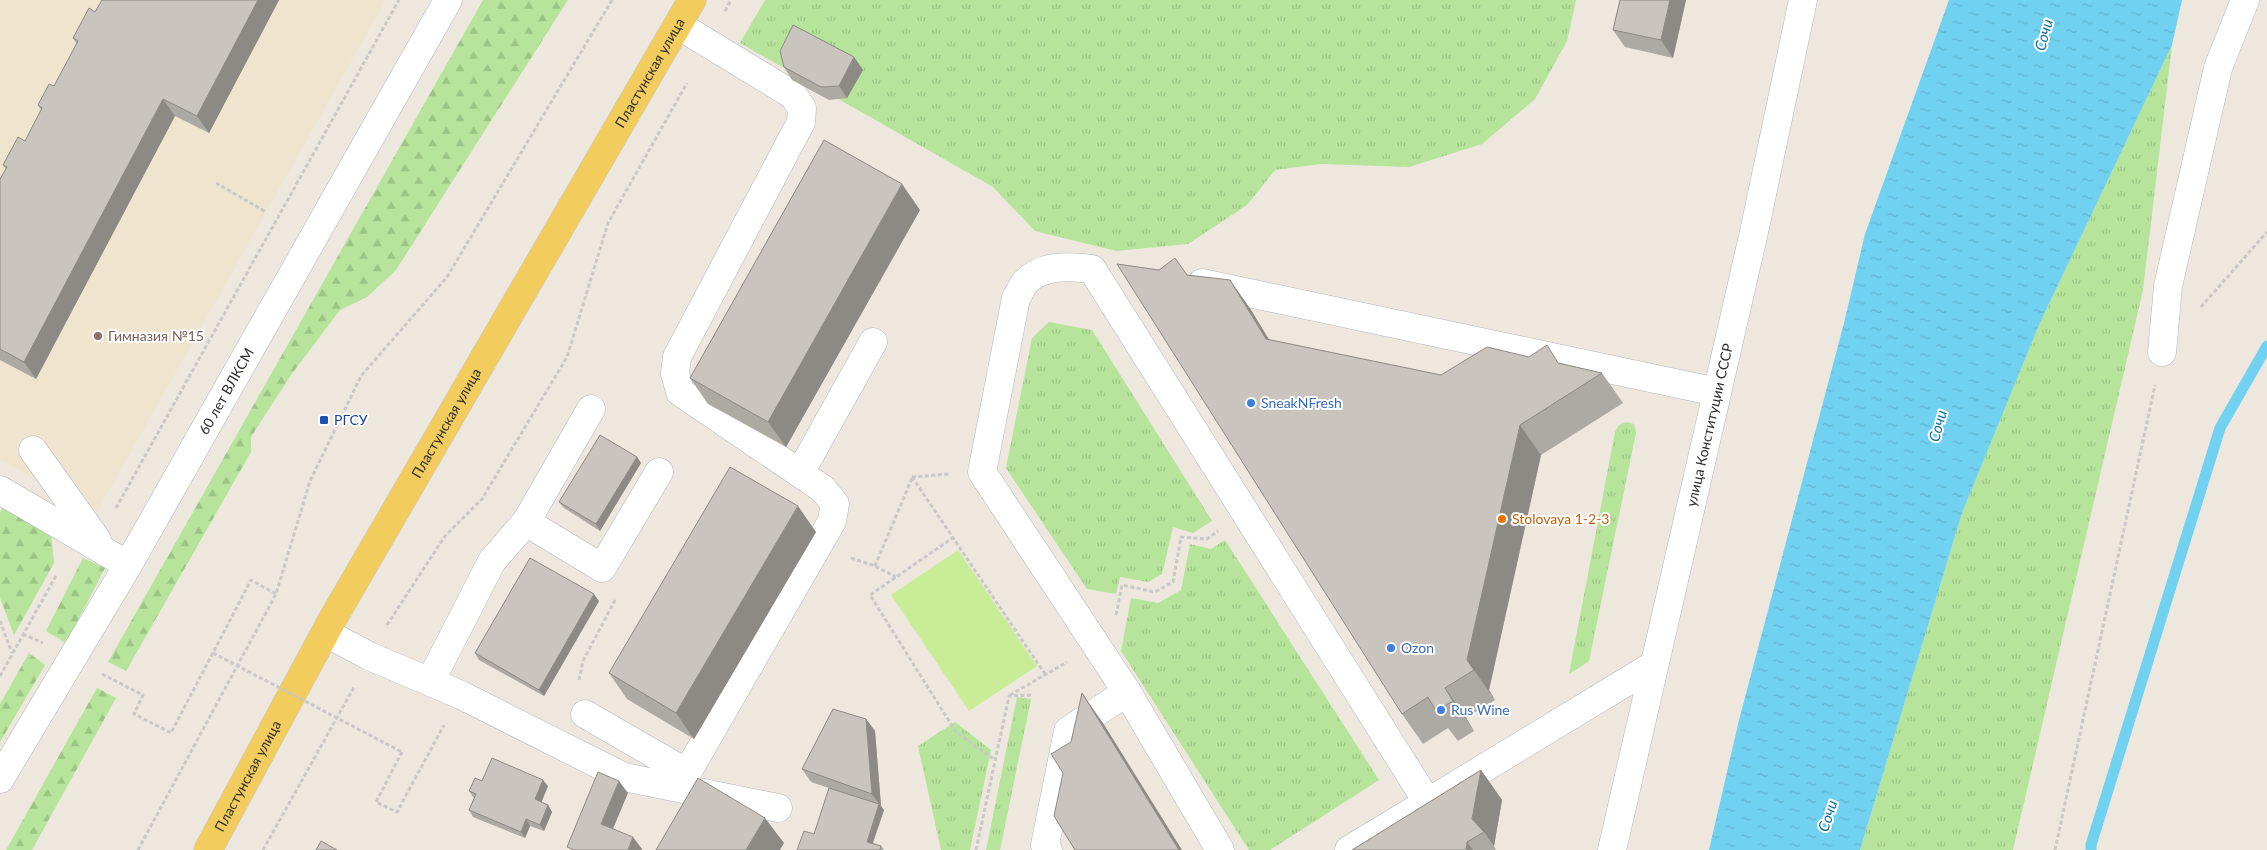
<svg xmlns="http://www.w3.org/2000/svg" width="2267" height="850" viewBox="0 0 2267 850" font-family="Lato,sans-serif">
	<defs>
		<pattern id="grass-tufts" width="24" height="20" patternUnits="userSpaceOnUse" patternTransform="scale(1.25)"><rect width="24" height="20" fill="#b5e49a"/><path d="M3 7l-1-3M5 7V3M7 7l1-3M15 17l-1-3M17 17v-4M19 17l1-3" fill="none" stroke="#9cc485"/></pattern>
		<pattern id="forest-firs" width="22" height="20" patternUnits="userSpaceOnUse" patternTransform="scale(1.25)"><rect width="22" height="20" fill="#b5e49a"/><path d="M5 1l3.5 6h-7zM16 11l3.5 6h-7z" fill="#9cc485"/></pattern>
		<pattern id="water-ripples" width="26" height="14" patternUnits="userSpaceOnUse" patternTransform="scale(1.25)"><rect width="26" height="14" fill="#71d1f0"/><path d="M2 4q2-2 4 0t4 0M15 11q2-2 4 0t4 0" fill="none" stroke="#62b4ce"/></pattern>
	</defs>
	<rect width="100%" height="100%" fill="#eee7de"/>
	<!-- education -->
	<path fill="#efe4ce" d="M 0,0 L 386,0 L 97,512 L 0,459 Z"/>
	<!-- grass -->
	<path fill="url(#grass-tufts)" d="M 765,0 L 1576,0 L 1567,41 L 1535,99 L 1482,144 L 1409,167 L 1321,164 L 1275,170 L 1247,205 L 1188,244 L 1116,251 L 1035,231 L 993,187 L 740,43 Z
		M 2172,45 L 2143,290 L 2013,850 L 1860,850 L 1962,513 L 2039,325 Z
		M 1049,322 L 1092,330 L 1212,521 L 1193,533 L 1173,527 L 1162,574 L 1148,582 L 1120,577 L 1116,594 L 1087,589 L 1006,468 L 1032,338 Z
		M 1627,422 L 1634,424 L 1636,433 L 1589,661 L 1569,674 L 1615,432 L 1619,425 Z
		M 1225,540 L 1379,780 L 1270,850 L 1249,850 L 1121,651 L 1131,598 L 1158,603 L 1181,590 L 1190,544 L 1211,549 Z
		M 1017,697 L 1031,699 L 1000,850 L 986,850 Z
		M 955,722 L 991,750 L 970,850 L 941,850 L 918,746 Z"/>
	<!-- forest -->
	<path fill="url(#forest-firs)" d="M 483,0 L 568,0 L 396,270 L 367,297 L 340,310 L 291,375 L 251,437 L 251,452 L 126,671 L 108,662 Z
		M 4,505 L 51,533 L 54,563 L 14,635 L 0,598 L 0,513 Z
		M 83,558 L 105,568 L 66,643 L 46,631 Z
		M 29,653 L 45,665 L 0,742 L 0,704 Z
		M 97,688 L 116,698 L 32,850 L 6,850 Z"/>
	<!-- pitch -->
	<path fill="#c9ec96" d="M 958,550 L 1037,666 L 969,711 L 891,595 Z"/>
	<!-- water -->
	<path fill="url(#water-ripples)" d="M 1949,0 L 2182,0 L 2172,45 L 2039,325 L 1962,513 L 1860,850 L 1709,850 L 1739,720 L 1844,323 L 1865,234 Z"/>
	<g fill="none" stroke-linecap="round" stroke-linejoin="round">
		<!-- stream -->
		<path stroke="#71d1f0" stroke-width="11" d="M 2091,850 L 2091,845 L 2220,428 L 2267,346"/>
		<!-- minor casing -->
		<g stroke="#b2b5bf" stroke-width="29">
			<g id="minor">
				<path d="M 1202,283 L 1717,392"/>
				<path d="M 2162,352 L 2168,286 L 2218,68 L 2245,0"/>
				<path d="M 33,450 L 97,540"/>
				<path d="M 800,473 L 873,342"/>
				<path d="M 0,490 L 128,565"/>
				<path d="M 526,522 L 602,568 L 659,472"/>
				<path d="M 326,633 L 369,656 L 461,695 L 624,777 L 778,808"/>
				<path d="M 430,682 L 492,561 L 526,522 L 591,409"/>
				<path d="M 1127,692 L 982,472 L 1016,298 C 1019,294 1021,288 1024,284 C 1040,264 1070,266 1092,269 L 1428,803"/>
				<path d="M 585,714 L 687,773 L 832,521 L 835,504 L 823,489 L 680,392 L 675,373 L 677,357 L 801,122 L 802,108 L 793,95 L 678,25"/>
				<path id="s1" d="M 0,779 L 128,565 L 448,0"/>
				<path d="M 1048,850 L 1045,845 L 1068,731 L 1127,692 L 1220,850"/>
				<path d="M 1349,850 L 1654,665"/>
				<path id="s2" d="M 1612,850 L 1754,232 L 1803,0"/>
			</g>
		</g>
		<!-- major casing -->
		<g stroke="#c8c8c8" stroke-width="29">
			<g id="major">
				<path id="s3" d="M 208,850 L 332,620 L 692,0"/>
			</g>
		</g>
		<!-- path -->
		<path stroke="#c8c8c8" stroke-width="3" stroke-dasharray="4 2.5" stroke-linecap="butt" d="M 725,11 L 731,0
			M 216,183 L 266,212
			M 2201,307 L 2267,232
			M 912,477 L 1045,674
			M 912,477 L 949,474
			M 116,508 L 399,0
			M 954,537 L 870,595 L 956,732 L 995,760
			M 851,558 L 875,566 L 896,577
			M 875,566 L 912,478
			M 1116,615 L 1122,585 L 1155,592 L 1173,582 L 1181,537 L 1207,539 L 1218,531
			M 0,621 L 12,653
			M 387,625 L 445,536 L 482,499 L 567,357 L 608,223 L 687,83
			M 23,634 L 43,643
			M 102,674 L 143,695 L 134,714 L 171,733 L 251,580 L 276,594
			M 0,676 L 57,574
			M 579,680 L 583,661 L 615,600
			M 1010,695 L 1067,662
			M 402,752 L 376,802 L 397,812 L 444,725
			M 138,850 L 276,594 L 310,481 L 361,376 L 447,277 L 612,0
			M 263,850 L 354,687
			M 976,850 L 1009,696 L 1031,695
			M 2055,850 L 2155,385"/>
		<!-- minor -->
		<use href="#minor" stroke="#fff" stroke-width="28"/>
		<!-- major -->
		<use href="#major" stroke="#f2cd5e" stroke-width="28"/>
		<!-- path-bridge -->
		<path stroke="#c8c8c8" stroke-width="3" stroke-dasharray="4 2.5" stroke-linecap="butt" d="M 213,653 L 402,752"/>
	</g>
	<!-- wall -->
	<path fill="#ada9a3" d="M 279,0 L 209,133 L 175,116 L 36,379 L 0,360 L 0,179 L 6,169 L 3,165 L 25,141 L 41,110 L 38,105 L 54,86 L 77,44 L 73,38 L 95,12 Z
		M 1620,0 L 1686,0 L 1673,58 L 1625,47 L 1613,30 Z
		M 854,57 L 863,70 L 847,98 L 829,100 L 792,80 L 784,67 Z
		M 920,210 L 786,447 L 708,404 L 690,378 Z
		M 1187,275 L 1230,280 L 1251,310 L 1269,340 L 1441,375 L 1559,363 L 1602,373 L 1623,403 L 1541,455 L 1489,690 L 1495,700 L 1466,718 L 1474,731 L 1458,741 L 1448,728 L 1423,744 L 1402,714 Z
		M 637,457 L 641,463 L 600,531 L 564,508 L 559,502 Z
		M 816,532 L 694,739 L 627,699 L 609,673 Z
		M 599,601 L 544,696 L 479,660 L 475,653 Z
		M 866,719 L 875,731 L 881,806 L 884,810 L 873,843 L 881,846 L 884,850 L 797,850 L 814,834 L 829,788 L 811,782 L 802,769 Z
		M 1481,770 L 1502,800 L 1494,846 L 1496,850 L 1352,850 Z
		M 482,781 L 548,786 L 541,802 L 548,805 L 552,812 L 544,831 L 530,826 L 525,838 L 473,817 L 469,810 L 474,798 L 469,791 Z"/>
	<!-- shaded-wall -->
	<path fill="#8d8984" d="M 258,0 L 279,0 L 209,133 L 197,116 Z
		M 1670,0 L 1686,0 L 1673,58 L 1661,40 Z
		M 854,57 L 863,70 L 847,98 L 839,86 Z
		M 163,99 L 175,116 L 36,379 L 24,362 Z
		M 902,184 L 920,210 L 786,447 L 768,422 Z
		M 1230,280 L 1251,310 L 1287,369 L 1266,339 Z
		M 1520,425 L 1541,455 L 1489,690 L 1495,700 L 1467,660 Z
		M 637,457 L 641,463 L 600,531 L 596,524 Z
		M 798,506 L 816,532 L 694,739 L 676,713 Z
		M 594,594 L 599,601 L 544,696 L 539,690 Z
		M 1445,688 L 1466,718 L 1474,731 L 1453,701 Z
		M 1082,693 L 1103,723 L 1182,850 L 1179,850 Z
		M 866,719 L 875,731 L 881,806 L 872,794 Z
		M 1481,770 L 1502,800 L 1494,846 L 1484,832 L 1472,819 Z
		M 543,780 L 548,786 L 540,806 L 535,799 Z
		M 619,781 L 628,793 L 610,836 L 601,824 Z
		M 879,804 L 884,810 L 871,848 L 867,842 Z
		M 548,805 L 552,812 L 544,831 L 540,825 Z
		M 765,818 L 784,843 L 780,850 L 746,850 Z
		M 526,819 L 530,826 L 525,838 L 521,832 Z
		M 633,837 L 642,849 L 642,850 L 628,850 Z
		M 1467,842 L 1473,850 L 1466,850 Z"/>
	<!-- building -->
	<path fill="#c9c4bd" stroke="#8d8984" d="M 102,0 L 258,0 L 197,116 L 163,99 L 24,362 L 0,349 L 0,179 L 7,167 L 3,165 L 18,137 L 25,141 L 42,108 L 38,105 L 49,84 L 54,86 L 78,41 L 73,38 L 89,8 L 95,12 Z
		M 1620,0 L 1670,0 L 1661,40 L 1613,30 Z
		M 793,25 L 854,57 L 839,86 L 821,87 L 784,67 L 780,51 Z
		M 824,140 L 902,184 L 768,422 L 690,378 Z
		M 1175,258 L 1187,275 L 1230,280 L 1266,339 L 1441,375 L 1487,347 L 1529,357 L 1547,345 L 1558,363 L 1602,373 L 1520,425 L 1467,660 L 1474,670 L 1445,688 L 1453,701 L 1436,711 L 1428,697 L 1402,714 L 1117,264 L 1159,270 Z
		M 600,435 L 637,457 L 596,524 L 559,502 Z
		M 730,467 L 798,506 L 676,713 L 609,673 Z
		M 530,558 L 594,594 L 539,690 L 475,653 Z
		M 1082,693 L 1179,850 L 1075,850 L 1054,816 L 1063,773 L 1051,754 L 1071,742 Z
		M 833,709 L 866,719 L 872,794 L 802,769 Z
		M 492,758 L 543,780 L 535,799 L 548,805 L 540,825 L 526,819 L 521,832 L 469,810 L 476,794 L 469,791 L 475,778 L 482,781 Z
		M 1481,770 L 1472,819 L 1484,832 L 1467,842 L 1466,850 L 1352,850 Z
		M 598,772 L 619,781 L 601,824 L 633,837 L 628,850 L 574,850 L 567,847 Z
		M 698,778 L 765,818 L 746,850 L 656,850 Z
		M 829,788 L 879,804 L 867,842 L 881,846 L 880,850 L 797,850 L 804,831 L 814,834 Z
		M 321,841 L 337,850 L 316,850 Z"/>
	<!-- markers -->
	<circle fill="#8d6e63" stroke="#fff" stroke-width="2" cx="98" cy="336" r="5"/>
	<g fill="#3f7fe0" stroke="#fff" stroke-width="2">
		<circle cx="1251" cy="403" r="5"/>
		<circle cx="1391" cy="648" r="5"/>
		<circle cx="1441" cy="710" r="5"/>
	</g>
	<rect fill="#1a4fb4" stroke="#fff" stroke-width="2" x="319" y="415" width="10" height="10" rx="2.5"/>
	<circle fill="#e8710a" stroke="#fff" stroke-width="2" cx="1502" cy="519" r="5"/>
	<g text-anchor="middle" stroke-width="4" stroke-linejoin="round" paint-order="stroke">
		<!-- street labels -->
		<g font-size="14" fill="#2c2c2c" stroke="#fff">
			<text dy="5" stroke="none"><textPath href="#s3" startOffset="894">Пластунская улица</textPath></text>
			<text dy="5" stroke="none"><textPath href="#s1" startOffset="449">60 лет ВЛКСМ</textPath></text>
			<text dy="5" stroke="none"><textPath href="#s3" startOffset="489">Пластунская улица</textPath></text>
			<text dy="5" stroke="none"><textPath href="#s2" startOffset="436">улица Конституции СССР</textPath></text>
			<text dy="5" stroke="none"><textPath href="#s3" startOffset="84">Пластунская улица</textPath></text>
		</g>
		<!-- education labels -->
		<g font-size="14" fill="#785e54" stroke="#fff" text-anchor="start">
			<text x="108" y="341">Гимназия №15</text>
		</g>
		<!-- shop labels -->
		<g font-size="14" fill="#366cbe" stroke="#fff" text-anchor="start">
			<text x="1261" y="408">SneakNFresh</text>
			<text x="1401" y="653">Ozon</text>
			<text x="1451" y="715">Rus Wine</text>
		</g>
		<!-- transit labels -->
		<g font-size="14" fill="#164399" stroke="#fff" text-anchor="start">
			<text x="334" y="425">РГСУ</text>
		</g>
		<!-- food labels -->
		<g font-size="14" fill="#c56008" stroke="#fff" text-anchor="start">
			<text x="1512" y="524">Stolovaya 1-2-3</text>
		</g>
		<!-- water labels -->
		<g font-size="15" font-style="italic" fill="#0c70a0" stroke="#fff">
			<text transform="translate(2044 35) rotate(-75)" y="5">Сочи</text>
			<text transform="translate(1938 426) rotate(-75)" y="5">Сочи</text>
			<text transform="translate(1828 816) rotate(-72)" y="5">Сочи</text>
		</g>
	</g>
</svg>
